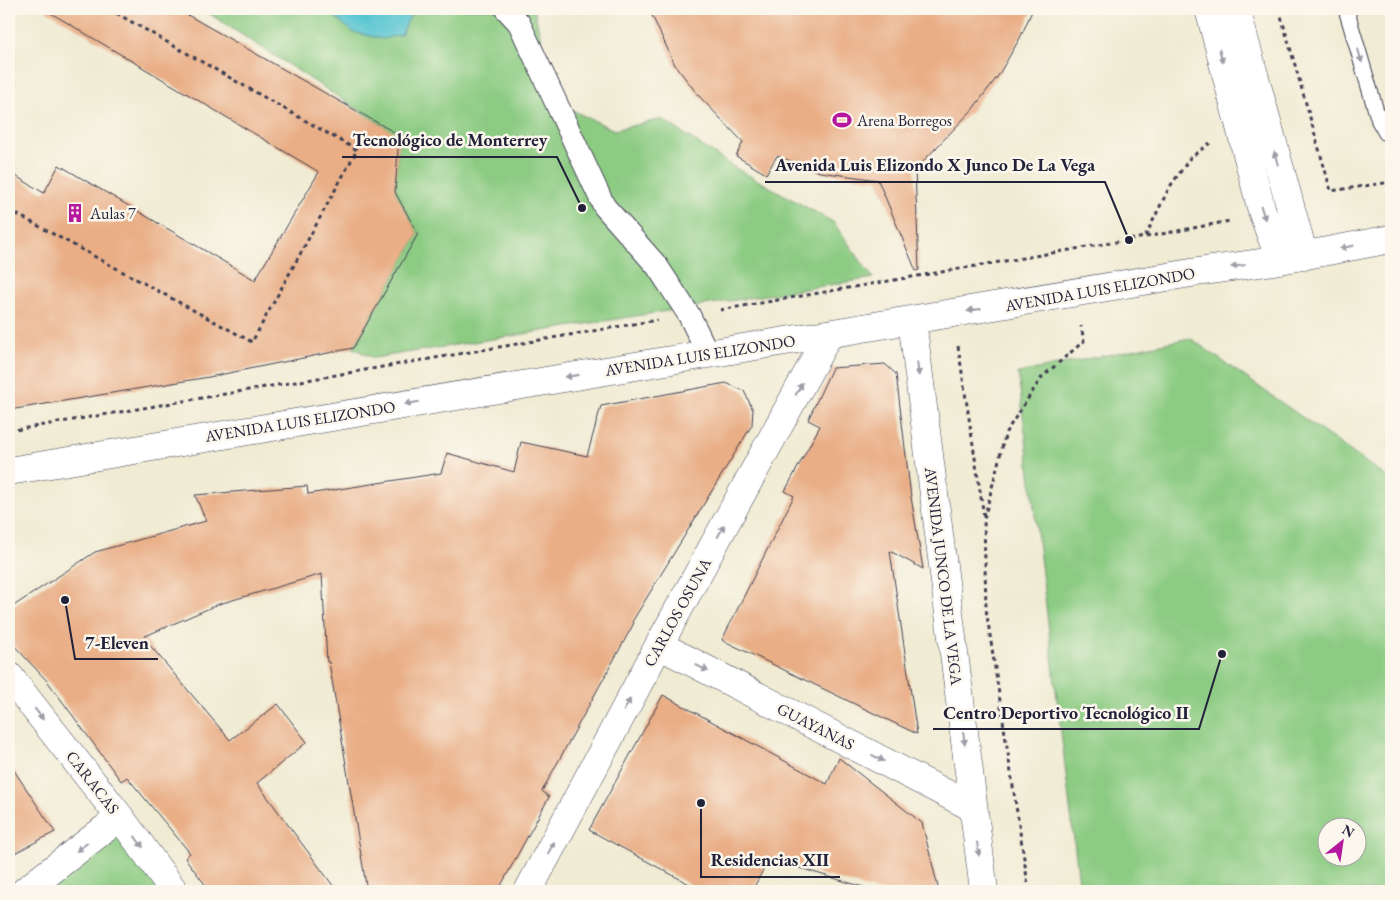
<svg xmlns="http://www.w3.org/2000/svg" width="1400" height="900" viewBox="0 0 1400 900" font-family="'EB Garamond',serif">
	<rect width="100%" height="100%" fill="#fbf7ec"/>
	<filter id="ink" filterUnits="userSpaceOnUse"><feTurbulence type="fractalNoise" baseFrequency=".02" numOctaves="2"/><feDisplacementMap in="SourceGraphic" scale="10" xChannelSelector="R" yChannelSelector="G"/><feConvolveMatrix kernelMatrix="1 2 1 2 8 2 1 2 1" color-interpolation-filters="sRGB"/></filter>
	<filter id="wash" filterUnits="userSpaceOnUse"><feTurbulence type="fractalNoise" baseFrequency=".0096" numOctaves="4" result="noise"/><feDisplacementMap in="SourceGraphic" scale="20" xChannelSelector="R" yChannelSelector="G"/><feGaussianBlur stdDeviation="1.12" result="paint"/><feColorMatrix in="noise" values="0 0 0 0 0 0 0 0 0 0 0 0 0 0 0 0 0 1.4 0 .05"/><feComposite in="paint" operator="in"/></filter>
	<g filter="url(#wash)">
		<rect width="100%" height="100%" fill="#f0ebd3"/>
		<!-- green -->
		<path fill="#8bcb82" stroke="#56765e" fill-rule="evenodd" d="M 202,9 L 534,9 L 555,102 L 614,130 L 662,119 L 732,166 L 833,222 L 873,278 L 374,358 L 353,348 L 418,234 L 395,192 L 399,136 Z
			M 1190,338 L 1391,480 L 1391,891 L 1080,891 L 1018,373 ZM 1328,828 L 1358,828 L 1358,858 L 1328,858 Z
			M 120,817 L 174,891 L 25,891 Z"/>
		<!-- water -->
		<path fill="#59c5d1" stroke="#3e7486" d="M 327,9 L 410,9 L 411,15 L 401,35 L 382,39 L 353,32 L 329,12 Z"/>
		<g id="blocks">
			<!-- building -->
			<path fill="#e9ae86" d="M 44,9 L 177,9 L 399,135 L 395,192 L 418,234 L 353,348 L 209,377 L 9,410 L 9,172 L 44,193 L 59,165 L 255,280 L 319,172 Z
				M 649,9 L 1033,9 L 1020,38 L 998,76 L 972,110 L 915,170 L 919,270 L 916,271 L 878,180 L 820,172 L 777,156 L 766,174 L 736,156 L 743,142 L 698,95 L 675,65 Z
				M 885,364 L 896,374 L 911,497 L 923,569 L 890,551 L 917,734 L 722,640 L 794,496 L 785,491 L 820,426 L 808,420 L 832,368 Z
				M 726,383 L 744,391 L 753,410 L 752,425 L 632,622 L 634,623 L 542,791 L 549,797 L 498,891 L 367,891 L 329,662 L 327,662 L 322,574 L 219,604 L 143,637 L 230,740 L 278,704 L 297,729 L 307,742 L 257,783 L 337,891 L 210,891 L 185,858 L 190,853 L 127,777 L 121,781 L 48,682 L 9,640 L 9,609 L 95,552 L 206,521 L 195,495 L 307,486 L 308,494 L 441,473 L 447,453 L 514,472 L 521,442 L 587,456 L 601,406 Z
				M 663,695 L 827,784 L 839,758 L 922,823 L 939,891 L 877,891 L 769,859 L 752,891 L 702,891 L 589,830 Z
				M 9,763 L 55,832 L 9,856 Z"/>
		</g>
	</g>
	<g filter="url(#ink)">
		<use href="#blocks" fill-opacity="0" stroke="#414052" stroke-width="1"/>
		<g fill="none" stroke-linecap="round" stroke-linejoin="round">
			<!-- service casing -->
			<g stroke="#414052" stroke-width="17">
				<path id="service" d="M 1346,9 L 1379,121 L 1386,133 L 1391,135"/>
			</g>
			<!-- pedestrian casing -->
			<g stroke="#414052" stroke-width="24">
				<path id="pedestrian" d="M 506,9 L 519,23 L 604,206 L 657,266 L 689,315 L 708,354"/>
			</g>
			<!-- minor casing -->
			<g stroke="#414052" stroke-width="29">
				<path id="minor" d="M 659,645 L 972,807
					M 9,676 L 120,817 L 174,891
					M 25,891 L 120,817
					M 528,891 L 659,645 L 829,334"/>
			</g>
			<!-- tertiary casing -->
			<g stroke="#414052" stroke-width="29">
				<path id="tertiary" d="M 1209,9 L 1262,211 L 1280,260
					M 1236,9 L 1304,256
					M 912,320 L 984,891
					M 9,471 L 1197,272 L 1280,260 L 1391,239"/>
			</g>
			<!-- path -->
			<path stroke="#414052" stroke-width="3" stroke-dasharray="4 4" stroke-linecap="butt" d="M 1279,9 L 1331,191 L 1391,182
				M 9,210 L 252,342 L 357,150 L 109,9
				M 1146,237 L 1230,221
				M 720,310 L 1145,237 L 1169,188 L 1190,158 L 1210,143
				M 958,346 L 984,517
				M 9,431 L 657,320
				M 1029,891 L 986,609 L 984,519 L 1006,432 L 1042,377 L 1084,341 L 1081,326"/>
			<!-- service -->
			<use href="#service" stroke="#fff" stroke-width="15"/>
			<!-- pedestrian -->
			<use href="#pedestrian" stroke="#fff" stroke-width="22"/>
			<!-- minor -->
			<use href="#minor" stroke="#fff" stroke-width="28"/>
			<!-- tertiary -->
			<use href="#tertiary" stroke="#fff" stroke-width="28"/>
		</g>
		<!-- one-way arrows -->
		<defs><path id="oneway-solid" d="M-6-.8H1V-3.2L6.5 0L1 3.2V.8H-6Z" transform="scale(1.25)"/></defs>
		<g fill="#9c9ca7">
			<use href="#oneway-solid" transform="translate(1221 56) rotate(75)"/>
			<use href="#oneway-solid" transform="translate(1360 56) rotate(74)"/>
			<use href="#oneway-solid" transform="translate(1276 158) rotate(-105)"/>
			<use href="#oneway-solid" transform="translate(1263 213) rotate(72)"/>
			<use href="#oneway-solid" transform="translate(1347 247) rotate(169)"/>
			<use href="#oneway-solid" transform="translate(1238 266) rotate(172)"/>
			<use href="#oneway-solid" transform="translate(974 310) rotate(170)"/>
			<use href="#oneway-solid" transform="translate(918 369) rotate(83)"/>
			<use href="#oneway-solid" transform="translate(572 376) rotate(171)"/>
			<use href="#oneway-solid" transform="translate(799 389) rotate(-61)"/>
			<use href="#oneway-solid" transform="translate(412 403) rotate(171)"/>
			<use href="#oneway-solid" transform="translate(721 531) rotate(-61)"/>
			<use href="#oneway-solid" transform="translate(702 668) rotate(27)"/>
			<use href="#oneway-solid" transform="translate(627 705) rotate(-62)"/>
			<use href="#oneway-solid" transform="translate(39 714) rotate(52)"/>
			<use href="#oneway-solid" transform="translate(964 738) rotate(83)"/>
			<use href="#oneway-solid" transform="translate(878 758) rotate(27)"/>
			<use href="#oneway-solid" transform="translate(139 842) rotate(54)"/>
			<use href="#oneway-solid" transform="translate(82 847) rotate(142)"/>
			<use href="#oneway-solid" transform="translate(551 848) rotate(-62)"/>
			<use href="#oneway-solid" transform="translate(978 849) rotate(82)"/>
		</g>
	</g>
	<!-- icons -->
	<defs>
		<g id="stadium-bare" transform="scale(1.5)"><path d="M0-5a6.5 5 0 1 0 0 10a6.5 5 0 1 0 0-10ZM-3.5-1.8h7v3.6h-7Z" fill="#b5179e" stroke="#fbf7ec" stroke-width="2.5" paint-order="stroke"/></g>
		<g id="building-bare" transform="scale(1.5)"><path d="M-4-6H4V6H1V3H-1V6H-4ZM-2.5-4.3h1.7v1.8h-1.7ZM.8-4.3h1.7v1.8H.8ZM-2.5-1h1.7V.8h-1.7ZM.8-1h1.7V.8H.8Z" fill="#b5179e" stroke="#fbf7ec" stroke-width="2.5" paint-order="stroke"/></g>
	</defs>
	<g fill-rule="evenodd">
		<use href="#stadium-bare" x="842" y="120"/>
		<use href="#building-bare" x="75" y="213"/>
	</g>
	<g text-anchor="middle" stroke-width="5" stroke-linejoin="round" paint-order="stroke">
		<!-- poi labels -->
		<g font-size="16" fill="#22223b" stroke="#fbf7ec" text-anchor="start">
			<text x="857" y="126">Arena Borregos</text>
			<text x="90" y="219">Aulas 7</text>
		</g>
		<!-- street labels -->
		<g font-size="16" fill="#22223b" stroke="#fbf7ec">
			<text transform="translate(1100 289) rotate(-10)" y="6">AVENIDA LUIS ELIZONDO</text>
			<text transform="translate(700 355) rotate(-9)" y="6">AVENIDA LUIS ELIZONDO</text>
			<text transform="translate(300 421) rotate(-9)" y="6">AVENIDA LUIS ELIZONDO</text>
			<text transform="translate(944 576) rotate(83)" y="6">AVENIDA JUNCO DE LA VEGA</text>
			<text transform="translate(677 612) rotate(-61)" y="6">CARLOS OSUNA</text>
			<text transform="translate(816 726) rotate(27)" y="6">GUAYANAS</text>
			<text transform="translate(93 782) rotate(52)" y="6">CARACAS</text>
		</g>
	</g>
	<!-- callouts -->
	<path fill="none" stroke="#22223b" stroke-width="2" d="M582 208L557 157H342M1129 240L1105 182H765M65 600L75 659H158M1222 654L1199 729H933M701 803L701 877H840"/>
	<g fill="#22223b" stroke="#fbf7ec" stroke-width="2">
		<circle cx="582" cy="208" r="5"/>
		<circle cx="1129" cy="240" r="5"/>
		<circle cx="65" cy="600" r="5"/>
		<circle cx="1222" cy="654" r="5"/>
		<circle cx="701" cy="803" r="5"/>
	</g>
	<g font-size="18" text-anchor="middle" font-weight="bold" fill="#22223b" stroke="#fbf7ec" stroke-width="5" stroke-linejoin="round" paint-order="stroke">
		<text x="450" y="146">Tecnológico de Monterrey</text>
		<text x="935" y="171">Avenida Luis Elizondo X Junco De La Vega</text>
		<text x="117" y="649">7-Eleven</text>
		<text x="1066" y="719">Centro Deportivo Tecnológico II</text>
		<text x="770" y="866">Residencias XII</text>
	</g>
	<!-- margin -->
	<rect width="1400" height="900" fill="none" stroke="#fbf7ec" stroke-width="30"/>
	<!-- north arrow -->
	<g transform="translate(1342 842) rotate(30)"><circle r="24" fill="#fbf7ec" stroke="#a4a2a5"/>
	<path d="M0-4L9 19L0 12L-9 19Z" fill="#b5179e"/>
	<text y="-8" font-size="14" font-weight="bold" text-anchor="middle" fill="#22223b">N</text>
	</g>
</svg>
